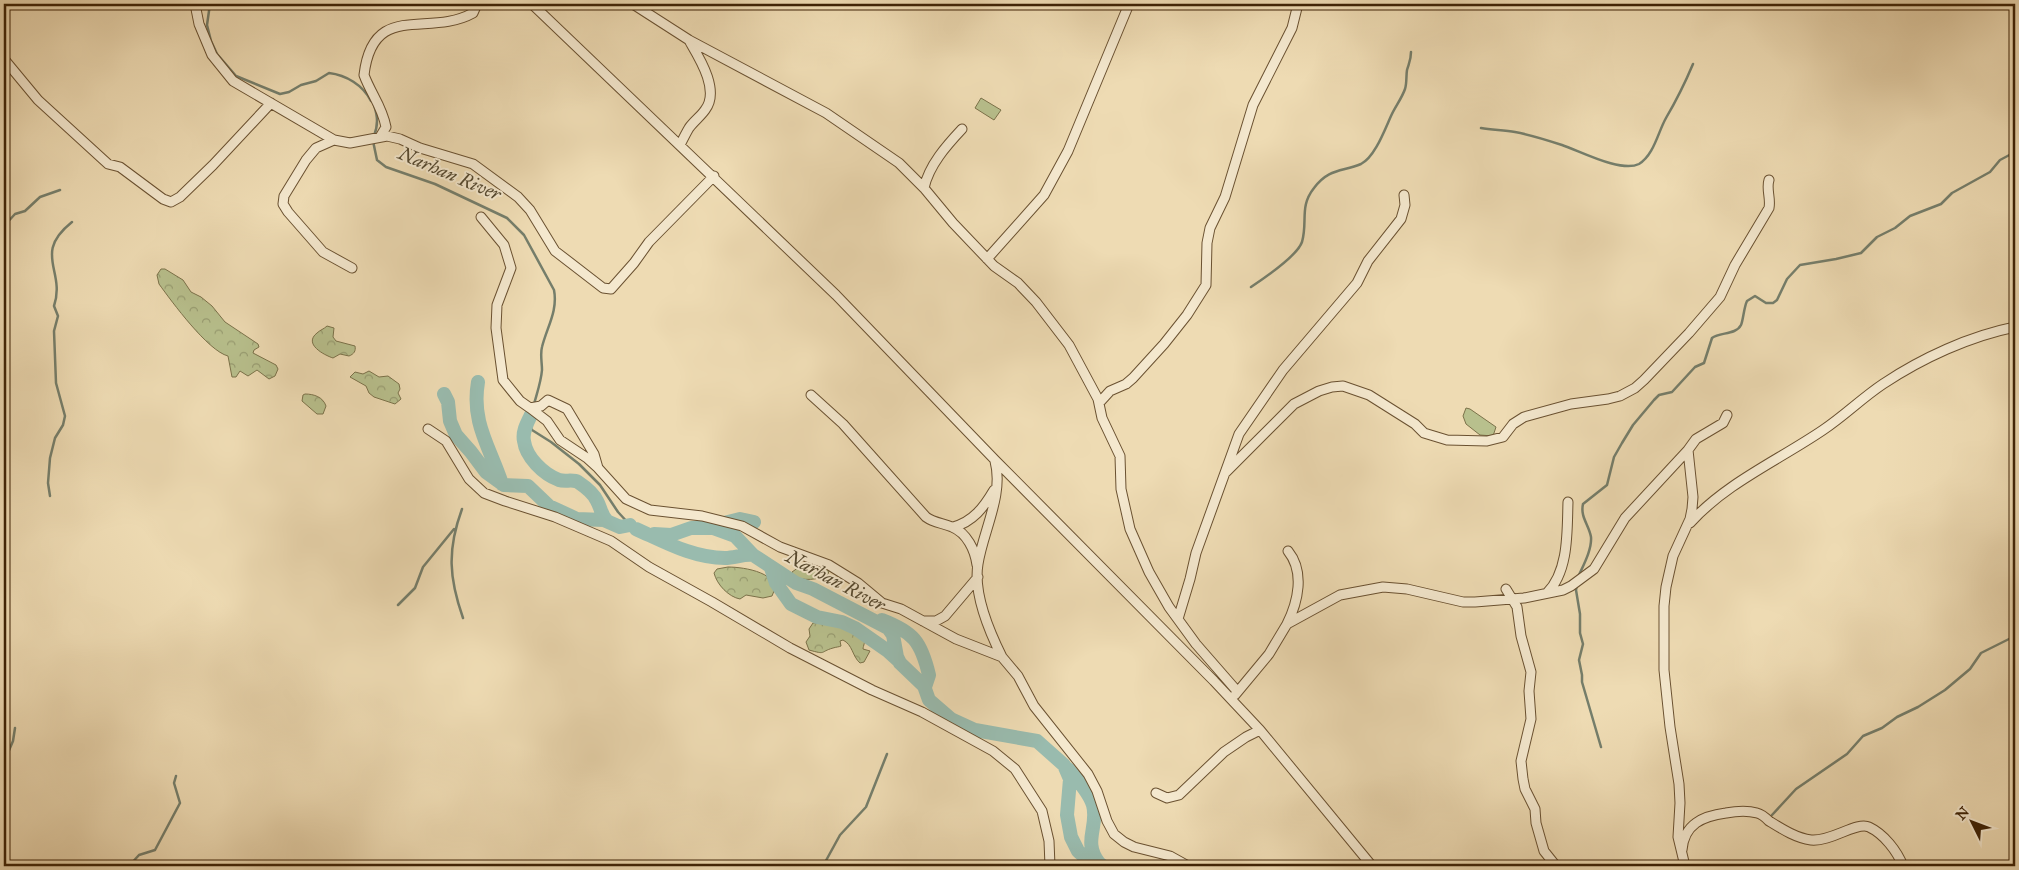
<svg xmlns="http://www.w3.org/2000/svg" width="2019" height="870" viewBox="0 0 2019 870" font-family="'IM FELL Great Primer',serif">
	<defs>
		<pattern id="forest-crowns" width="20" height="18" patternUnits="userSpaceOnUse" patternTransform="scale(1.25)"><rect width="20" height="18" fill="#b8c08d"/><path d="M2 6a3 3 0 1 1 6 0M12 15a3 3 0 1 1 6 0" fill="none" stroke="#979c71"/></pattern>
	</defs>
	<rect width="100%" height="100%" fill="#eedbb3"/>
	<filter id="stains"><feTurbulence type="fractalNoise" baseFrequency=".004" numOctaves="4"/><feColorMatrix values="0 0 0 0 .2 0 0 0 0 .09 0 0 0 0 .02 0 0 0 .5 -.17"/></filter>
	<radialGradient id="worn" r=".72"><stop offset=".6" stop-color="#630" stop-opacity="0"/><stop offset="1" stop-color="#630" stop-opacity=".3"/></radialGradient>
	<!-- forest -->
	<path fill="url(#forest-crowns)" stroke="#7b724a" d="M 161,269 L 165,269 L 183,280 L 191,292 L 201,297 L 212,306 L 225,322 L 258,344 L 259,347 L 254,350 L 253,353 L 276,365 L 278,369 L 275,376 L 269,379 L 257,370 L 248,376 L 240,371 L 236,377 L 232,377 L 228,356 C 208,351 172,302 159,284 L 157,275 Z
		M 327,326 L 334,328 L 333,337 L 336,341 L 355,346 C 356,351 354,354 349,356 L 340,354 L 333,358 C 324,355 303,344 317,333 C 320,330 324,329 327,326 Z
		M 369,371 L 379,377 L 388,376 L 399,384 L 400,389 L 398,393 L 401,399 L 395,404 L 374,397 L 369,393 L 366,386 L 350,377 L 355,372 L 363,374 Z
		M 305,394 C 314,394 323,397 326,406 L 323,414 L 317,414 L 302,401 L 303,395 Z
		M 802,565 C 813,566 821,563 829,571 L 828,574 C 819,580 802,582 792,575 L 792,572 Z
		M 728,567 C 744,567 784,573 772,596 L 763,598 L 746,595 L 740,599 C 729,597 717,585 714,573 L 717,569 Z
		M 813,623 C 824,622 860,623 864,638 C 866,641 863,646 863,649 L 870,651 L 864,662 L 860,663 C 852,656 853,645 843,640 L 840,641 L 841,646 C 839,647 836,647 833,648 C 819,652 827,655 809,650 L 806,642 L 810,636 L 809,629 Z"/>
	<!-- park -->
	<path fill="#b8c08d" stroke="#7b724a" d="M 981,98 L 1001,110 L 994,120 L 975,108 Z
		M 1466,408 L 1470,409 L 1496,427 L 1493,436 L 1480,435 L 1466,424 L 1463,416 Z"/>
	<g fill="none" stroke-linecap="round" stroke-linejoin="round">
		<!-- stream -->
		<path stroke="#757e6b" stroke-width="2.5" d="M 210,4 L 207,25 L 211,41 L 217,54 L 236,76 L 280,94 L 289,92 L 301,85 L 316,81 L 329,73 C 346,75 363,85 371,101
			M 374,105 C 378,117 378,125 374,136
			M 1481,128 C 1492,130 1504,130 1515,132 C 1531,135 1547,140 1562,145 C 1580,151 1621,173 1639,164 C 1654,155 1658,132 1666,118 C 1676,101 1685,83 1693,64
			M 373,141 L 377,160 L 386,167 L 435,184 L 507,218 L 524,235 L 554,290 C 558,311 547,327 542,347 C 540,354 542,363 542,370 C 541,382 537,393 534,404
			M 4,226 L 15,214 L 25,211 L 40,197 L 60,190
			M 1251,287 C 1263,279 1297,256 1302,242 C 1308,221 1299,207 1314,188 C 1329,168 1342,172 1361,164 C 1375,157 1385,129 1391,116 C 1395,107 1402,98 1405,89 C 1407,83 1406,76 1407,70 C 1409,63 1411,60 1411,52
			M 531,414 L 529,424 L 532,430 L 551,442 L 579,464 L 600,485 L 618,512 L 630,525 L 636,529
			M 50,496 L 48,483 L 50,458 L 55,438 L 63,425 L 65,416 L 56,383 L 54,331 L 58,316 L 54,306 C 66,270 32,254 72,222
			M 462,509 C 447,550 449,578 463,618
			M 1579,575 C 1584,564 1592,549 1591,537 C 1589,525 1580,517 1583,504 L 1607,485 L 1614,457 L 1622,443 L 1633,425 L 1654,400 L 1659,395 L 1672,392 L 1695,367 L 1704,363 L 1712,338 C 1720,332 1736,335 1741,325 C 1743,321 1744,307 1747,301 L 1755,296 L 1766,303 L 1773,303 L 1777,300 L 1787,279 L 1800,265 L 1836,259 L 1861,253 L 1877,237 L 1895,228 L 1910,216 L 1941,204 L 1952,193 L 1990,172 L 2000,160 L 2015,152
			M 1577,585 L 1576,590 L 1580,614 L 1580,633 L 1583,644 L 1579,660 L 1582,675 L 1582,682 L 1601,747
			M 398,605 L 415,588 L 423,567 L 454,529
			M 4,762 L 13,741 L 15,728
			M 1772,815 L 1796,789 L 1847,754 L 1863,736 L 1882,728 L 1897,717 L 1918,707 L 1945,690 L 1970,669 L 1981,653 L 2015,636
			M 129,866 L 139,855 L 155,850 L 180,803 L 174,783 L 176,776
			M 823,866 L 840,835 L 866,807 L 887,754"/>
		<!-- river -->
		<path stroke="#99bbae" stroke-width="14" d="M 478,382 C 471,423 490,447 502,484
			M 444,394 L 448,402 L 450,421 L 456,435 L 471,452 L 486,472 L 504,485 L 528,486 L 549,506 L 577,519 L 604,520 L 620,527 L 630,525
			M 531,415 C 527,423 522,432 524,441 C 526,457 543,474 559,480 C 565,482 573,479 578,482 C 584,486 594,494 597,501 C 601,508 601,515 607,521
			M 720,524 L 740,519 L 754,522
			M 636,529 C 665,542 693,558 725,558 C 735,558 743,554 753,555 L 796,583 L 813,589 L 888,628 L 893,635 L 897,657 L 900,663 L 924,686 L 929,700 L 951,719 L 975,730 L 1037,741 L 1064,765 L 1070,779 L 1067,815 L 1071,837 L 1078,851 L 1088,860 L 1099,863 L 1103,866
			M 654,534 L 671,535 L 691,528 L 713,528 L 735,536 L 753,555
			M 771,568 L 776,583 L 791,604 L 817,617 L 842,622 L 855,628 L 888,651 L 899,661
			M 882,620 C 913,632 921,641 929,675 L 925,687
			M 1068,769 C 1077,779 1089,792 1093,805 C 1099,827 1082,841 1099,863"/>
		<!-- minor casing -->
		<g stroke="#6a5131" stroke-width="11">
			<path id="minor" d="M 195,4 L 199,24 L 212,55 L 233,81 L 334,140 L 350,143 L 387,136 L 400,139 L 420,148 L 473,164 L 518,197 L 530,210 L 555,251 L 603,288 L 611,289 L 634,263 L 649,242 L 714,176
				M 532,4 L 836,295 L 995,460 L 1214,681 L 1260,730 L 1372,866
				M 633,4 L 689,40 L 826,113 L 899,163 L 924,188 L 953,223 L 994,266 L 1018,283 L 1036,302 L 1069,345 L 1098,399 L 1102,418 L 1120,456 L 1121,489 L 1130,529 L 1149,572 L 1169,607 L 1196,644 L 1237,691
				M 4,59 L 38,100 L 108,164 L 120,167 L 163,199 L 171,202 L 180,197 L 213,165 L 271,103
				M 380,137 L 386,127 C 382,106 371,94 364,75 C 373,0 428,38 473,13 L 477,4
				M 334,140 L 316,148 L 306,160 L 284,196 L 283,204 L 288,212 L 323,252 L 352,268
				M 680,145 C 683,139 686,133 689,128 C 694,121 700,117 705,110 C 720,91 700,59 690,42
				M 924,188 C 929,165 947,145 962,129
				M 481,217 L 504,245 L 511,268 L 497,305 L 496,328 L 503,380 L 520,401 L 530,408 L 541,406 L 548,400 L 567,409 L 594,454 L 598,468 L 626,499 L 650,510 L 702,516 L 742,526 L 780,547 L 829,565 L 858,583 L 882,603 L 901,609 L 956,639 L 1002,657 L 1018,676 L 1034,706 L 1088,774 L 1097,791 L 1107,821 L 1114,834 L 1124,842 L 1134,847 L 1170,856 L 1188,866
				M 987,259 L 1044,195 L 1068,151 L 1129,4
				M 811,395 L 843,424 L 926,517 C 934,523 943,523 952,527 C 967,533 975,550 977,565
				M 1099,403 L 1110,391 L 1126,384 L 1133,378 L 1164,344 L 1187,315 L 1206,285 L 1207,243 L 1210,228 L 1225,197 L 1253,105 L 1292,28 L 1298,4
				M 530,408 L 547,421 L 560,440 L 587,458 L 598,468
				M 428,429 L 446,441 L 469,479 L 484,493 L 505,501 L 555,517 L 611,541 L 649,567 L 712,602 L 790,648 L 872,690 L 922,712 L 993,751 L 1015,769 L 1042,811 L 1049,841 L 1050,866
				M 995,461 C 1004,495 983,531 978,564 C 973,593 989,631 1002,657
				M 1225,473 L 1294,404 L 1319,391 L 1332,387 L 1343,386 L 1369,395 L 1415,424 L 1424,433 L 1447,440 L 1487,441 L 1503,437 L 1513,424 L 1524,417 L 1571,404 L 1608,399 L 1620,396 L 1635,388 L 1644,380 L 1689,333 L 1720,297 L 1735,265 L 1769,208 C 1771,198 1766,189 1769,180
				M 1690,523 C 1726,483 1779,460 1823,430 C 1844,416 1862,398 1883,384 C 1922,358 1970,336 2015,327
				M 953,527 C 973,522 984,507 994,490
				M 1506,589 L 1517,607 L 1521,636 L 1531,672 L 1529,691 L 1531,719 L 1521,761 L 1523,779 L 1525,789 L 1535,809 L 1536,823 L 1544,851 L 1556,866
				M 1547,593 C 1569,571 1567,531 1568,502
				M 1178,619 L 1190,579 L 1196,553 L 1239,434 L 1283,370 L 1357,283 L 1368,261 L 1401,219 L 1405,205 L 1404,195
				M 923,621 L 936,621 L 945,616 L 978,577
				M 1287,624 C 1298,602 1305,572 1288,551
				M 1235,695 L 1269,654 L 1287,624 L 1340,595 L 1383,587 L 1407,589 L 1463,602 L 1475,602 L 1524,598 L 1563,590 L 1571,586 L 1594,569 L 1625,518 L 1688,450
				M 1156,793 L 1167,798 L 1179,795 L 1224,752 L 1246,737 L 1260,730
				M 1682,850 C 1684,824 1703,816 1726,813 C 1736,811 1747,810 1757,813 C 1761,814 1766,818 1769,821 C 1782,829 1796,838 1811,840 C 1831,842 1857,821 1869,827 C 1884,834 1897,851 1903,866
				M 1685,866 L 1678,837 L 1680,803 L 1679,784 L 1670,727 L 1664,670 L 1664,606 L 1666,587 L 1673,556 L 1690,519 L 1692,509 L 1693,497 L 1688,450 L 1696,439 L 1723,423 L 1727,415"/>
		</g>
		<!-- minor -->
		<use href="#minor" stroke="#f4e8ce" stroke-width="9"/>
	</g>
	<g text-anchor="middle" stroke-width="4" stroke-linejoin="round" paint-order="stroke">
		<!-- water labels -->
		<g font-size="19" font-style="italic" fill="#554930" stroke="#f4e8ce">
			<text transform="translate(450 173) rotate(23)" y="7">Narhan River</text>
			<text transform="translate(836 580) rotate(28)" y="7">Narhan River</text>
		</g>
	</g>
	<!-- margin -->
	<rect width="2019" height="870" fill="none" stroke="#eedbb3" stroke-width="20"/>
	<rect x="5" y="5" width="2009" height="860" fill="none" stroke="#3e2306" stroke-width="2.5"/>
	<rect x="10" y="10" width="1999" height="850" fill="none" stroke="#3e2306"/>
	<!-- north arrow -->
	<g transform="translate(1972 822) rotate(312)" stroke="#f4e8ce" stroke-width="4" paint-order="stroke">
	<path d="M0-4L9 19L0 12L-9 19Z" fill="#3e2306"/>
	<text y="-8" font-size="14" font-weight="bold" text-anchor="middle" fill="#3e2306">N</text>
	</g>
	<rect width="100%" height="100%" filter="url(#stains)"/>
	<rect width="100%" height="100%" fill="url(#worn)"/>
</svg>
